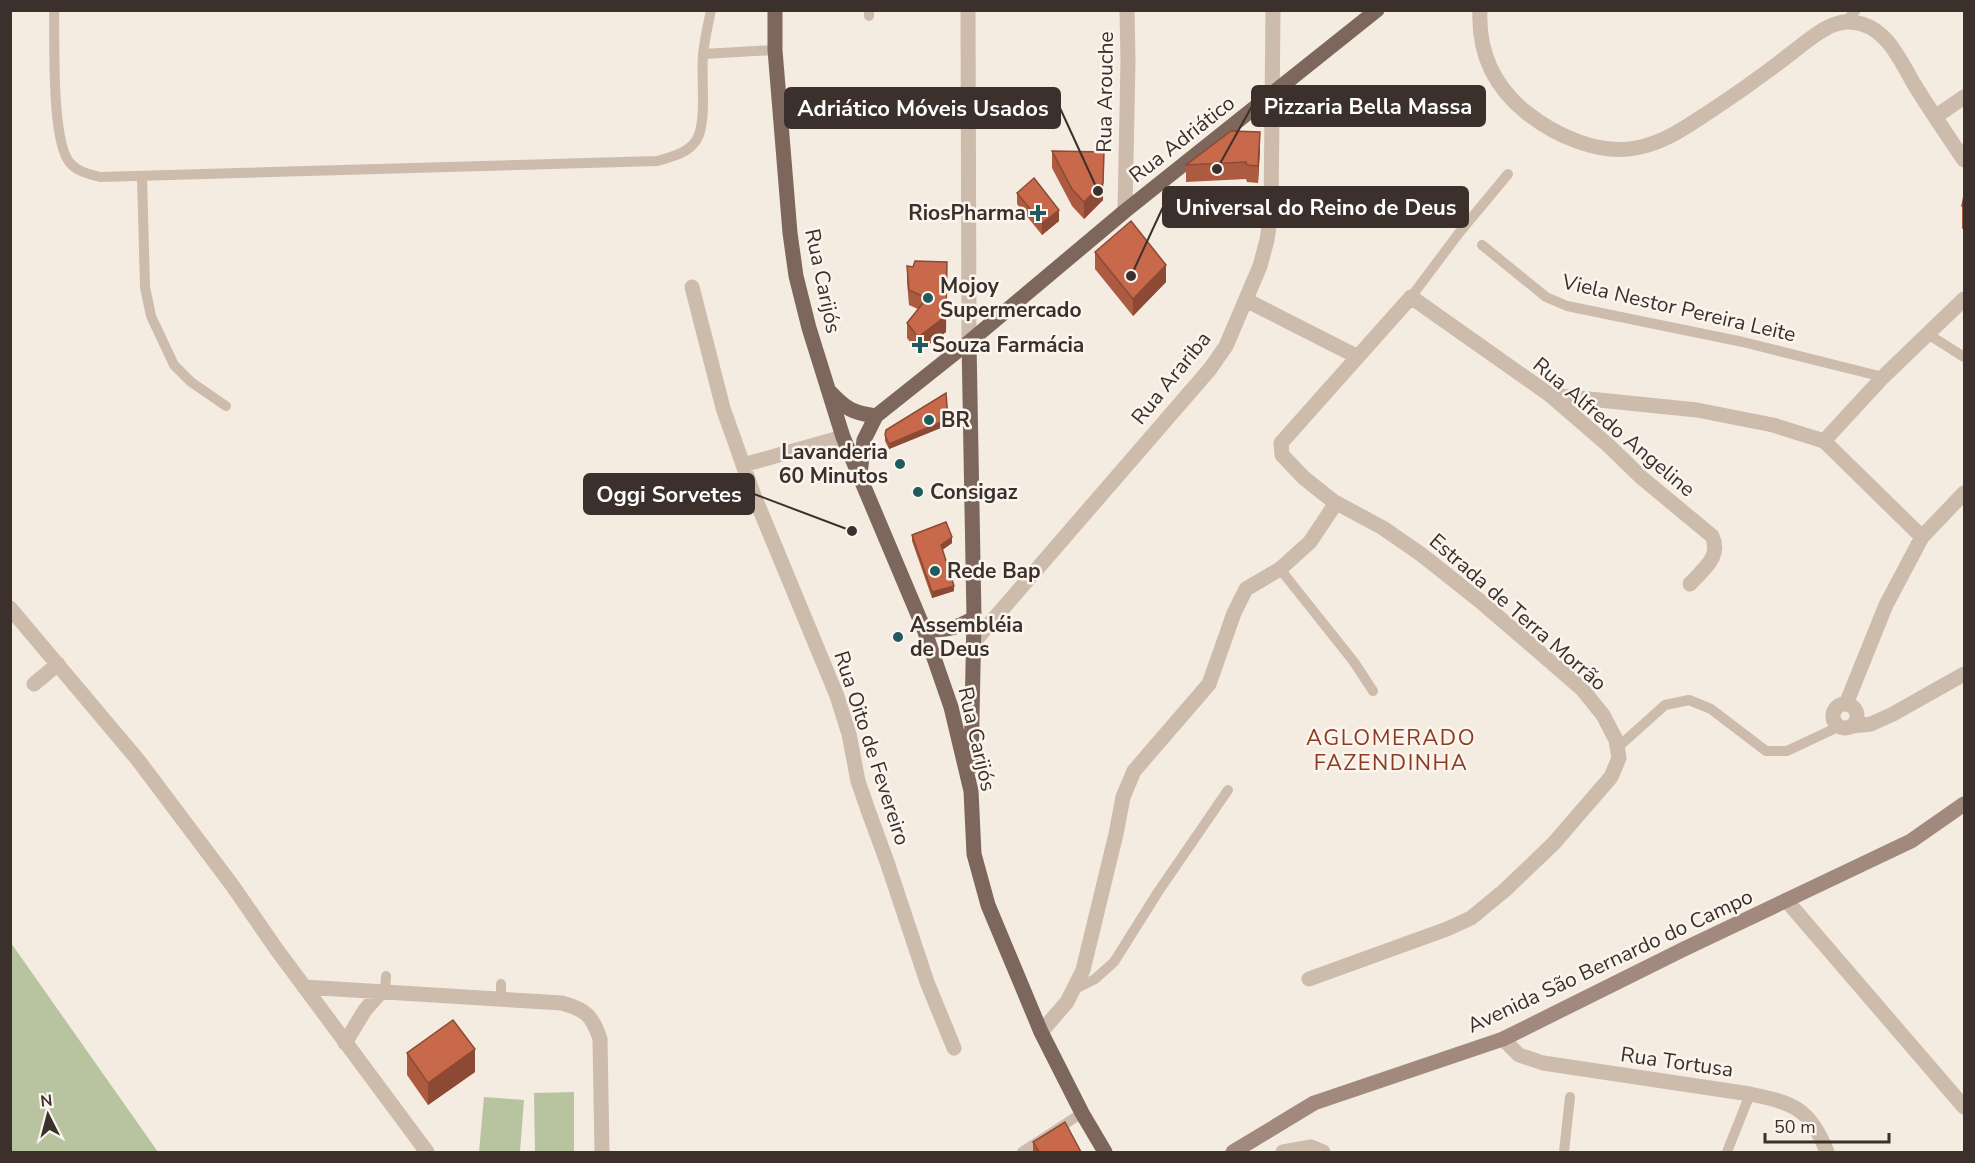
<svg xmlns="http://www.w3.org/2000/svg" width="1975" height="1163" viewBox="0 0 1975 1163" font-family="'Nunito Sans',sans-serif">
	<rect width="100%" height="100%" fill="#f4ebe1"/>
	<!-- green -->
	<path fill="#b8c4a0" d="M 10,943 L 11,943 L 158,1152 L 11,1152 Z
		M 574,1092 L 574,1152 L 535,1152 L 534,1093 Z
		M 484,1097 L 524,1100 L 520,1152 L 479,1152 Z"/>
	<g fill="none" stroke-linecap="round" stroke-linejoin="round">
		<!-- service -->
		<path stroke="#cdbbac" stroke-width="10" d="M 54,10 C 55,43 51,141 70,163 C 78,172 89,174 100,177 L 657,161 C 672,157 689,153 697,139 C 707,122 701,77 703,56 C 704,41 708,25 711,10
			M 869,10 L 869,16
			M 1846,21 L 1856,10
			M 703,54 L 775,50
			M 142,176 L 145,287 L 151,316 L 174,365 L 191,382 L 226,406
			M 1482,245 L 1546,297 L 1567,306 L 1743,342 L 1883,377
			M 1411,297 L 1459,233 L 1508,174
			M 1926,333 L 1964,357
			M 1280,569 L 1354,662 L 1373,691
			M 1617,748 L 1665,705 L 1689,700 L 1711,709 L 1766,751 L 1787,751 L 1838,727
			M 1075,989 L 1095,979 L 1114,962 L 1158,892 L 1228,790
			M 385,992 L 386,976
			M 501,999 L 501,984
			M 1022,1152 L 1082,1113
			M 1564,1152 L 1570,1097
			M 1727,1152 L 1750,1094"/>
		<!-- minor -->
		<path stroke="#cdbbac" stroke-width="15" d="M 1480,10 C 1478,52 1494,87 1527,113 C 1556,136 1599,155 1636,148 C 1664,143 1686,127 1709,112 C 1738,93 1766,73 1794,51 C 1814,36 1835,15 1862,24 C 1872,27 1881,34 1888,42 C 1898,54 1906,70 1914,84 C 1930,110 1947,135 1964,160
			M 1935,117 L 1964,97
			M 1125,211 L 1128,61 L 1127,10
			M 692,287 L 723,408 L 753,493 L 837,696 L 849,734 L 858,781 L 868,810 L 887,862 L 927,982 L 954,1048
			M 1246,300 L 1356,356
			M 1550,395 L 1697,410 L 1773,425 L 1824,441 L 1922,537
			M 1824,441 L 1883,377 L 1964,299
			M 743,465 L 843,437
			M 10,608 L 138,760 L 232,885 L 277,950 L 427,1152
			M 973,643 L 1210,369 L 1226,346 L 1260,266 L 1267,240 L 1271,213 L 1273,10
			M 34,684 L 58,664
			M1833 716a12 12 0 1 1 24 0a12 12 0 1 1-24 0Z
			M 1846,704 L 1886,605 L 1922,537 L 1964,493
			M 1853,726 L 1871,724 L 1893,714 L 1964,674
			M 1786,900 L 1964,1107
			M 1309,979 L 1447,929 L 1471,918 L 1505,890 L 1554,843 L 1611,777 L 1619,758 L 1616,740 L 1603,715 L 1582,689 L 1480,601 L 1422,555 L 1383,528 L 1333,501 L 1304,478 L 1282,455 L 1281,443 L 1411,297 L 1550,395 L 1608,445 L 1642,478 L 1712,536 C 1722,557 1703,569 1690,584
			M 304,987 L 562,1003 C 586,1010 592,1015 600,1039 L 602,1152
			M 1041,1032 L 1067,1002 L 1083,970 L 1116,834 L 1123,797 L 1134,771 L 1209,684 L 1234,613 L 1246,589 L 1280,569 L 1310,542 L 1336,503
			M 1503,1039 L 1519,1055 L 1543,1063 L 1750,1094 C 1793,1103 1810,1108 1827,1152
			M 345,1043 L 365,1010 L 381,992
			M 1283,1152 L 1311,1147 L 1323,1152"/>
		<!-- tertiary -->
		<path stroke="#cdbbac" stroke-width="15" d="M 968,10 L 969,342"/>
		<!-- secondary -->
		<path stroke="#a18a7d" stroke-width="15" d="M 1233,1152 L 1314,1103 L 1503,1039 L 1684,949 L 1911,841 L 1964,804"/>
		<!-- primary -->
		<path stroke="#7d675c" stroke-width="15" d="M 775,10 L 775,50 L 790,233 L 796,276 L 809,328 L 843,437 L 924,629 L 951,707 L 971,791 L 974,854 L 988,905 L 1041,1032 L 1082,1113 L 1105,1152
			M 969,342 L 974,618 L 971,767
			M 830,392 C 846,409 853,413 876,416
			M 860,474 L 864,440 L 876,416 L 969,342 L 1125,211 L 1377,10
			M 924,629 C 944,631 956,629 974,618"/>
	</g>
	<!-- wall -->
	<path fill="#ac5a40" d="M 1260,149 L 1258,183 L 1247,182 L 1246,179 L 1186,182 L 1186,165 Z
		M 1052,151 L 1103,200 L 1084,219 L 1072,206 L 1052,168 Z
		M 1965,191 L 1965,228 L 1962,229 L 1962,206 Z
		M 1017,193 L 1059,221 L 1042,235 L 1017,204 Z
		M 1095,252 L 1166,282 L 1133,316 L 1095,269 Z
		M 907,266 L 913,267 L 946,332 L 918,352 L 907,338 L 907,323 L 918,309 L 909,305 L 907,282 Z
		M 948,425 L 889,449 L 885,441 L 885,435 Z
		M 912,535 L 952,543 L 942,550 L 954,591 L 932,598 L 912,541 Z
		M 407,1053 L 475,1072 L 428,1105 L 407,1075 Z
		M 1033,1142 L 1081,1152 L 1033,1152 Z"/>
	<!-- shaded-wall -->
	<path fill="#8c4a34" d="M 1260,132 L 1260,149 L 1258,183 L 1258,166 Z
		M 1104,152 L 1103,200 L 1084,219 L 1084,202 Z
		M 1059,210 L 1059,221 L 1042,235 L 1042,223 Z
		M 947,262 L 946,332 L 918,352 L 918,337 Z
		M 1166,265 L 1166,282 L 1133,316 L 1133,299 Z
		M 948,419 L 948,425 L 889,449 L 889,444 Z
		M 952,537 L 952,543 L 941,551 L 941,545 Z
		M 954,586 L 954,591 L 932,598 L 932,592 Z
		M 475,1049 L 475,1072 L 428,1105 L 428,1083 Z"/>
	<!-- building -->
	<path fill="#c8694b" stroke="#8c4a34" stroke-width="1.5" d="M 1231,131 L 1260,132 L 1258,166 L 1247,165 L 1246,162 L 1186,165 Z
		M 1052,151 L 1104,152 L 1103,183 L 1084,202 L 1072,189 Z
		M 1034,178 L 1059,210 L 1042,223 L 1017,193 Z
		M 1965,191 L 1965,206 L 1962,206 Z
		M 1131,221 L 1166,265 L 1133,299 L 1095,252 Z
		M 915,261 L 947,262 L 946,316 L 918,337 L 907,323 L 927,298 L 909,290 L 907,266 L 913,267 Z
		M 946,393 L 948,419 L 889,444 L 885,435 L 886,430 Z
		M 946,522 L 952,537 L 941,545 L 954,586 L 932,592 L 912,535 Z
		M 453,1020 L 475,1049 L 428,1083 L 407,1053 Z
		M 1065,1122 L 1081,1152 L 1039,1152 L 1033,1142 Z"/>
	<!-- markers -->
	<g fill="#1f5a5e" stroke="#fbf5ee" stroke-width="2">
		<path d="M1035 204h6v6h6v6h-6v6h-6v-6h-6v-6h6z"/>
		<circle cx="928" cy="298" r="6"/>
		<path d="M917 336h6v6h6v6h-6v6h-6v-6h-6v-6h6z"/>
		<circle cx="929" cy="420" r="6"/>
		<circle cx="900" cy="464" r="6"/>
		<circle cx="918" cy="492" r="6"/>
		<circle cx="935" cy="571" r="6"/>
		<circle cx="898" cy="637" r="6"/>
	</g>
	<g text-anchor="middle" stroke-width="5" stroke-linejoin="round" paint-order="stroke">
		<!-- street labels -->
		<g font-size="21" fill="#3b302b" stroke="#fbf5ee">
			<text transform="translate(1105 92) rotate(-89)" y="7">Rua Arouche</text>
			<text transform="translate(1182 139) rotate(-38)" y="7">Rua Adriático</text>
			<text transform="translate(823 281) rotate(78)" y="7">Rua Carijós</text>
			<text transform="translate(1679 308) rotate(13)" y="7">Viela Nestor Pereira Leite</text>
			<text transform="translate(1171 378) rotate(-51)" y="7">Rua Arariba</text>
			<text transform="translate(1614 427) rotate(40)" y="7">Rua Alfredo Angeline</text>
			<text transform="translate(1518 612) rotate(41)" y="7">Estrada de Terra Morrão</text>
			<text transform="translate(977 739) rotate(77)" y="7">Rua Carijós</text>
			<text transform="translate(872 748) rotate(72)" y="7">Rua Oito de Fevereiro</text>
			<text transform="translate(1610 961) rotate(-25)" y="7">Avenida São Bernardo do Campo</text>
			<text transform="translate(1677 1062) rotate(8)" y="7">Rua Tortusa</text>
		</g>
		<!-- poi labels -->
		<g font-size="21" font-weight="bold" fill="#3b302b" stroke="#fbf5ee" text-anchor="start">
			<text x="1026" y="220" text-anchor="end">RiosPharma</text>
			<text x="940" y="293">Mojoy<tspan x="940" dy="24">Supermercado</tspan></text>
			<text x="932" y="352">Souza Farmácia</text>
			<text x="941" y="427">BR</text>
			<text x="888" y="459" text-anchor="end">Lavanderia<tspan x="888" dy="24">60 Minutos</tspan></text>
			<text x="930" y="499">Consigaz</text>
			<text x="947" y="578">Rede Bap</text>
			<text x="910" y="632">Assembléia<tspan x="910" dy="24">de Deus</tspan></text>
		</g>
		<!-- neighbourhood labels -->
		<g font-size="22" letter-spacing="1.5" fill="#8c3b22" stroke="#fbf5ee">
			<text x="1391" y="745">AGLOMERADO<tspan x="1391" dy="25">FAZENDINHA</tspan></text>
		</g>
	</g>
	<!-- callouts -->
	<path fill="none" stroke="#3b302b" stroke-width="2" d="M1217 169L1252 106M1098 191L1060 108M1131 276L1163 207M852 531L754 494"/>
	<g fill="#3b302b" stroke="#fbf5ee" stroke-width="2">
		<circle cx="1217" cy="169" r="6"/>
		<circle cx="1098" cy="191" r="6"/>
		<circle cx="1131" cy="276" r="6"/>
		<circle cx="852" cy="531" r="6"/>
	</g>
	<g fill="#3b302b" stroke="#3b302b" stroke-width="2">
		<rect x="1252" y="86" width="233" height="40" rx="6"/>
		<rect x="785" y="88" width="275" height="40" rx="6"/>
		<rect x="1163" y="187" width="305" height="40" rx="6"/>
		<rect x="584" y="474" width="170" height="40" rx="6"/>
	</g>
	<g font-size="22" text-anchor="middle" font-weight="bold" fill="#fff">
		<text x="1368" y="114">Pizzaria Bella Massa</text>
		<text x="923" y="116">Adriático Móveis Usados</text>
		<text x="1316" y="215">Universal do Reino de Deus</text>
		<text x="669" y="502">Oggi Sorvetes</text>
	</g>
	<!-- border -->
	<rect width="1975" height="1163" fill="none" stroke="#3b302b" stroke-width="24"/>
	<!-- north arrow -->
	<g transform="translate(48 1115) rotate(354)" stroke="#fbf5ee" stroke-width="4.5" paint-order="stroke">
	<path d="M0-4.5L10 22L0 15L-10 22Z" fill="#3b302b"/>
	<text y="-9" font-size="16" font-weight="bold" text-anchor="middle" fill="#3b302b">N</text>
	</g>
	<!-- scale -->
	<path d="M1765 1133v9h124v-9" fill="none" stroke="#3b302b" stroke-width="3"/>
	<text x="1774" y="1133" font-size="18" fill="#3b302b" stroke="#fbf5ee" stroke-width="4.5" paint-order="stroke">50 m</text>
</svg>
